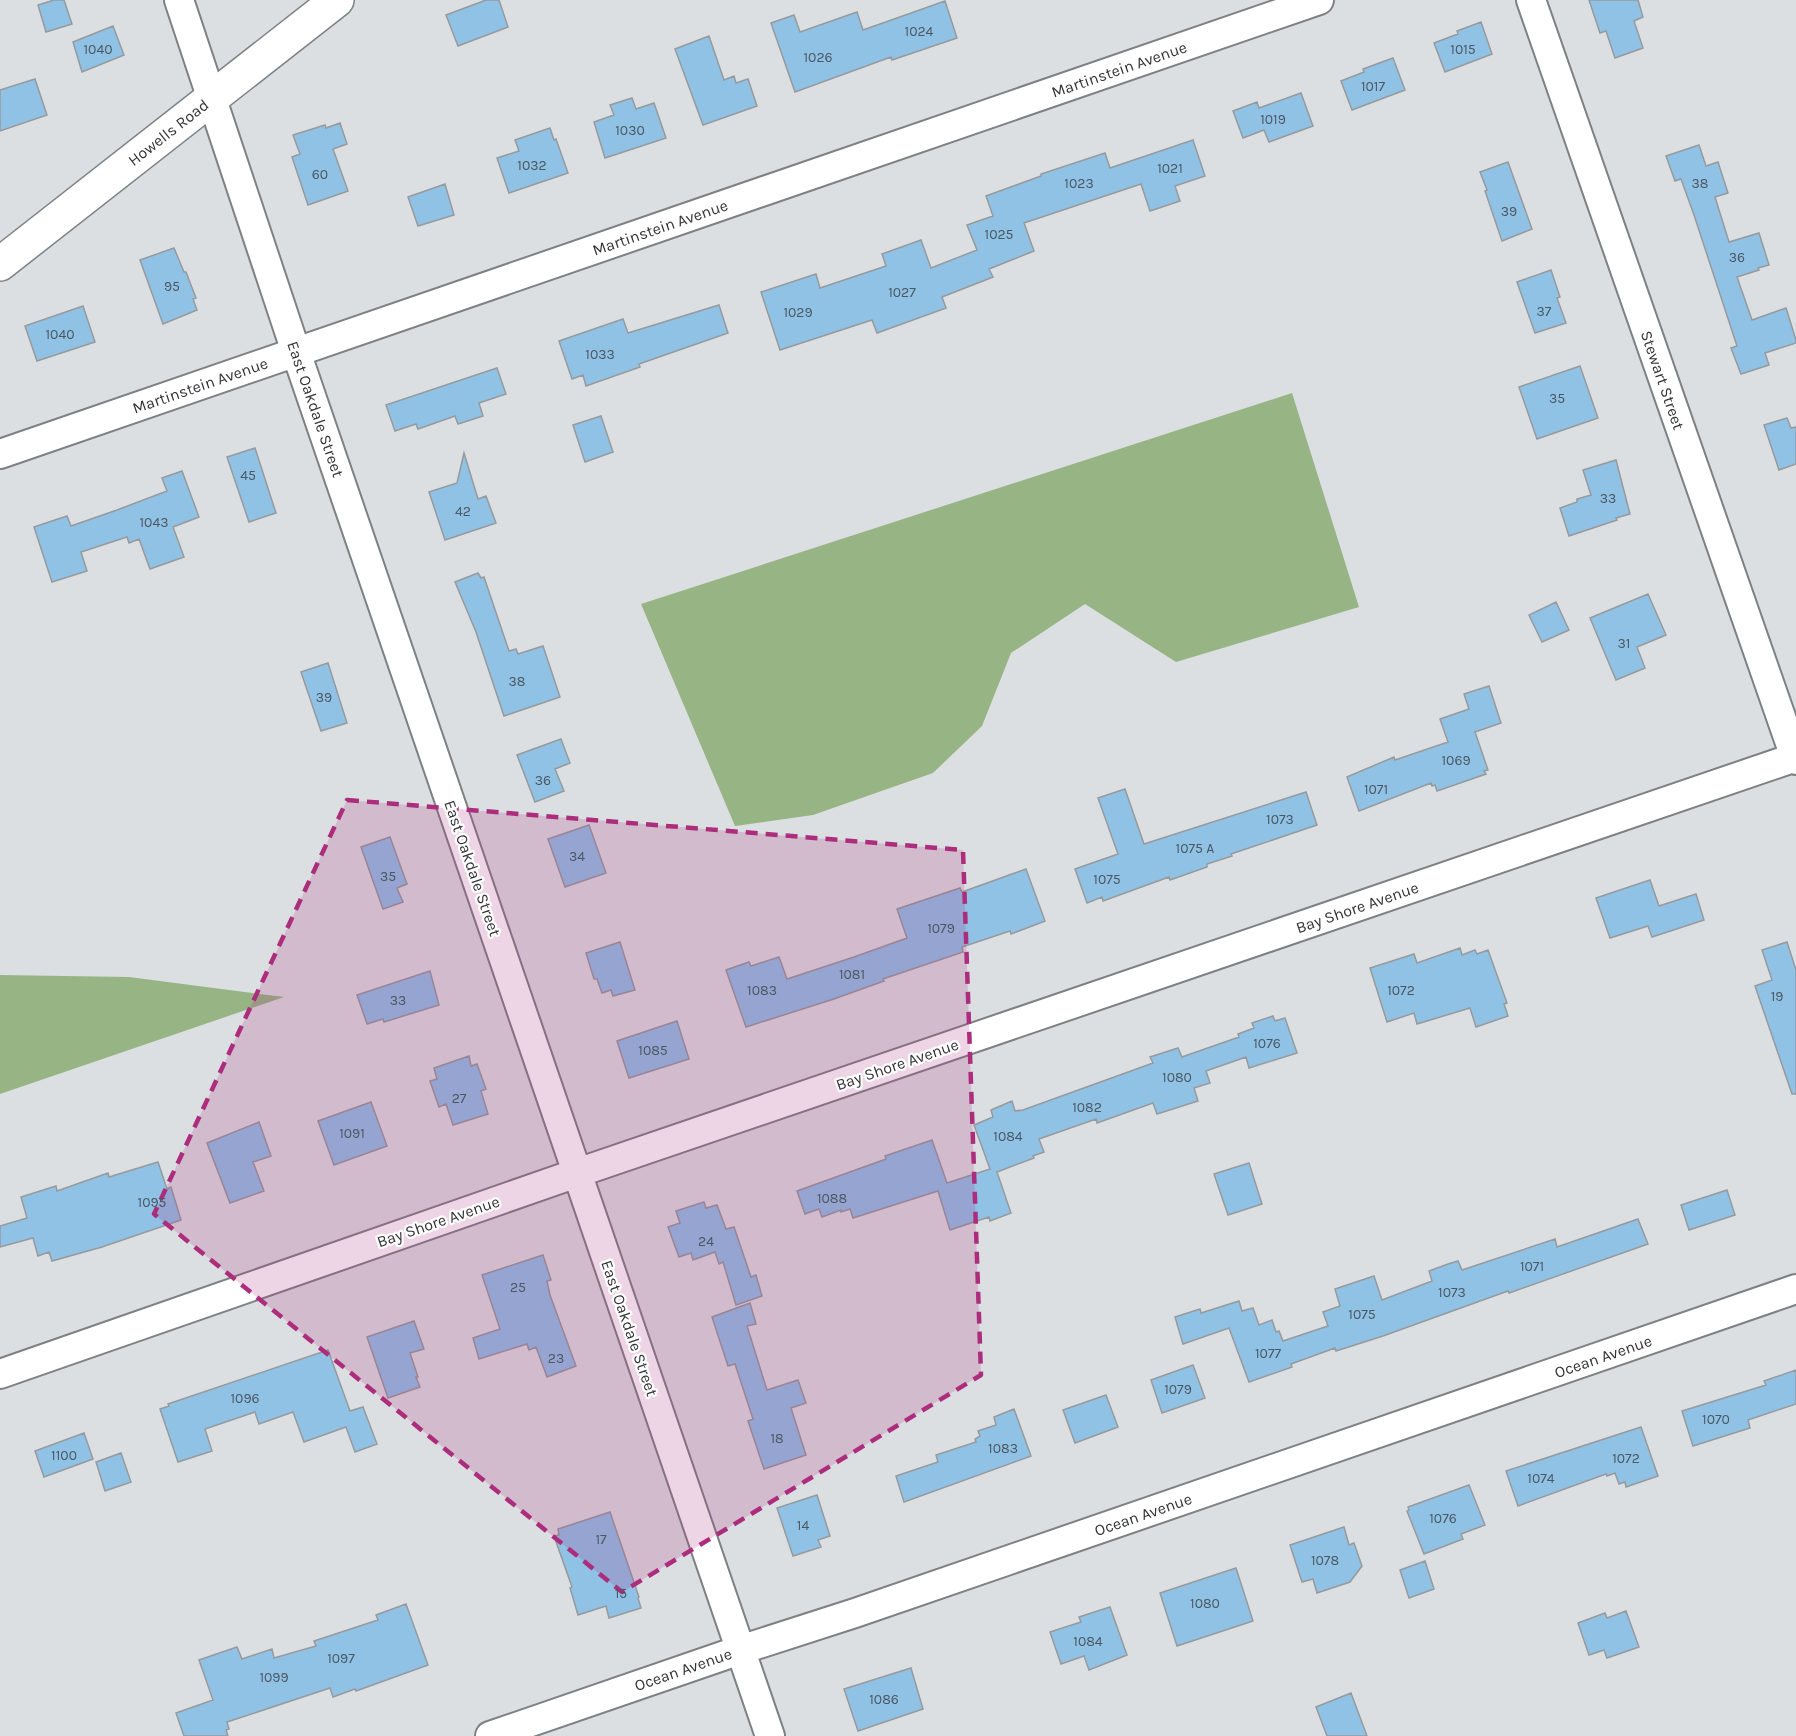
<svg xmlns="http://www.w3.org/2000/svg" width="1796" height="1736" viewBox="0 0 1796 1736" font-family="Karla,sans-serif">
	<rect width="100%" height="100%" fill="#dbdfe2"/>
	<!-- forest -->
	<path fill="#97b485" d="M 1292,393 L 1359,607 L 1176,662 L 1085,604 L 1011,653 L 982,726 L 933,773 L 813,815 L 735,826 L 641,604 Z
		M 0,975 L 129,977 L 284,997 L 0,1094 Z"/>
	<!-- building -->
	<path fill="#90c2e6" stroke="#969a9d" stroke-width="1.5" d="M 54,0 L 64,0 L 72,24 L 46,32 L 38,5 Z
		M 486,0 L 499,0 L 508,27 L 458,46 L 446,15 Z
		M 1589,0 L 1638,0 L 1643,17 L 1634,21 L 1643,48 L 1615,58 L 1606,31 L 1600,33 Z
		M 945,1 L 957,38 L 892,60 L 891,57 L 795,92 L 771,23 L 794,15 L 800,32 L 857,12 L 863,30 Z
		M 1481,22 L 1492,54 L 1445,72 L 1434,43 L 1458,34 L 1457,31 Z
		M 113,26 L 124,55 L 82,72 L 73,42 Z
		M 709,36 L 724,80 L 734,76 L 736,83 L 748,79 L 757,106 L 703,125 L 675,49 Z
		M 1393,58 L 1405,90 L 1352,110 L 1341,81 L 1364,72 L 1363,69 Z
		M 35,79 L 47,115 L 0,131 L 0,90 Z
		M 1301,93 L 1313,126 L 1269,142 L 1264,130 L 1243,138 L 1233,111 L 1257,102 L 1259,108 Z
		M 632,98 L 636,109 L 654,103 L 666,138 L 605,158 L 594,122 L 614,115 L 610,105 Z
		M 340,123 L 347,144 L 333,149 L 348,191 L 308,205 L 292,157 L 300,154 L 293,135 L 325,125 L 326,128 Z
		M 550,128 L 554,140 L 556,139 L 568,173 L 509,193 L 497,158 L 519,151 L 515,140 Z
		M 1193,140 L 1205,176 L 1175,186 L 1180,201 L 1150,211 L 1141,184 L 1024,223 L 1034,251 L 989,269 L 993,277 L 942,297 L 946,308 L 877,333 L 872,320 L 780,350 L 761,292 L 816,274 L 820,288 L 886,266 L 882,254 L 921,240 L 931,268 L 977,250 L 967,225 L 993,216 L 986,196 L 1041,176 L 1041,174 L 1105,153 L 1110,168 Z
		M 1699,145 L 1706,166 L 1718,162 L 1728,193 L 1715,197 L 1729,242 L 1759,233 L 1769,265 L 1758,268 L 1759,270 L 1737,277 L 1752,320 L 1786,308 L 1796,340 L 1796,343 L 1765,353 L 1769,365 L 1741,374 L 1731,348 L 1737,346 L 1694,215 L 1681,179 L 1675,181 L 1666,156 Z
		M 1508,162 L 1532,229 L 1502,241 L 1485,191 L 1487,190 L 1480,172 Z
		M 445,184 L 454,215 L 418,226 L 408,197 Z
		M 174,248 L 184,272 L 186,272 L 196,298 L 193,299 L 197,310 L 163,324 L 140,260 Z
		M 1551,270 L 1560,297 L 1557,298 L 1566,323 L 1535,333 L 1517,282 Z
		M 719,305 L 728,333 L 639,364 L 640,367 L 586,386 L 583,375 L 572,379 L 559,341 L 623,319 L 628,333 Z
		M 83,306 L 95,342 L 37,361 L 25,326 Z
		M 1580,366 L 1598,418 L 1537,439 L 1519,387 Z
		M 497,368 L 506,394 L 479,403 L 483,416 L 458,424 L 455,416 L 418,429 L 416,424 L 395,431 L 386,405 Z
		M 601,416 L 613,452 L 585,462 L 573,425 Z
		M 1787,418 L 1791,428 L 1796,427 L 1796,464 L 1779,470 L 1764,425 Z
		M 255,448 L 276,513 L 249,522 L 227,457 Z
		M 464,453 L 478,499 L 486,496 L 496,523 L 445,540 L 429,492 L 457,483 Z
		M 1616,460 L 1630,514 L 1616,518 L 1617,520 L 1569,536 L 1560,508 L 1577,502 L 1577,499 L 1591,495 L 1583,470 Z
		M 182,471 L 199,517 L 173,527 L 184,557 L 150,569 L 139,539 L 129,543 L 127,537 L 81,552 L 87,571 L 52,582 L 34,527 L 67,516 L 71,526 L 117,510 L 167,491 L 162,478 Z
		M 478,573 L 481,578 L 484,577 L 509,651 L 516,649 L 518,654 L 543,646 L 560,697 L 504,716 L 476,632 L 455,582 Z
		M 1648,594 L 1666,635 L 1637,647 L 1645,668 L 1616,680 L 1590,618 Z
		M 1556,602 L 1569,630 L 1542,642 L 1529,615 Z
		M 328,663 L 347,723 L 321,731 L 301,672 Z
		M 1489,686 L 1501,723 L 1475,732 L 1488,770 L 1484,771 L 1486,774 L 1437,791 L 1435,785 L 1432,786 L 1431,783 L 1359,811 L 1347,777 L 1394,757 L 1395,760 L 1448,742 L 1440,719 L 1469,709 L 1464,694 Z
		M 561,739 L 570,763 L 555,769 L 564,791 L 535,802 L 517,755 Z
		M 1125,789 L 1144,844 L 1306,792 L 1317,825 L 1231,854 L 1232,856 L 1207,864 L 1207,867 L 1170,880 L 1169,877 L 1103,901 L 1102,897 L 1087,903 L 1075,869 L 1118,854 L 1098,798 Z
		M 589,825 L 606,873 L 565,887 L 548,839 Z
		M 390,837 L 407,884 L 397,888 L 403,902 L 383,909 L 361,847 Z
		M 1026,869 L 1045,921 L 1011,934 L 1010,931 L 962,947 L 963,952 L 883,979 L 884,981 L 834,999 L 746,1027 L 726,970 L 749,962 L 751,966 L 779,957 L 787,979 L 854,957 L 907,938 L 897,909 L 960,888 L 962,892 Z
		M 1650,880 L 1659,906 L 1696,894 L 1704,920 L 1652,937 L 1648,926 L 1610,938 L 1596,898 Z
		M 620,942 L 635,990 L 613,996 L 611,990 L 602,993 L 597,979 L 594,979 L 586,953 Z
		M 1787,942 L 1796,970 L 1796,1094 L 1792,1094 L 1755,986 L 1772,980 L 1762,950 Z
		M 1460,948 L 1462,955 L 1475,950 L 1477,954 L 1488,950 L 1507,1003 L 1504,1004 L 1508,1016 L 1476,1027 L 1470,1008 L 1417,1024 L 1414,1013 L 1387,1022 L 1370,968 L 1414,954 L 1417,963 Z
		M 430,971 L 439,1005 L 384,1022 L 383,1019 L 367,1024 L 357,995 Z
		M 1273,1016 L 1275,1021 L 1285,1018 L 1297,1053 L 1249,1068 L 1246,1057 L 1206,1071 L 1210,1083 L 1194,1088 L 1198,1101 L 1157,1114 L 1153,1103 L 1097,1123 L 1096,1119 L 1039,1139 L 1044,1152 L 1033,1156 L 1034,1158 L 997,1172 L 1011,1213 L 990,1221 L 989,1217 L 950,1230 L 938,1191 L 853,1218 L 850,1209 L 841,1212 L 841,1210 L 822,1217 L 819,1209 L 805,1214 L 797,1191 L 886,1159 L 885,1156 L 932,1140 L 947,1183 L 990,1169 L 974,1125 L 993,1117 L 991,1110 L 1012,1101 L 1015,1111 L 1023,1110 L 1153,1063 L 1150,1057 L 1178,1048 L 1182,1057 L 1239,1037 L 1238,1034 L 1254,1028 L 1252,1023 Z
		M 677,1021 L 689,1059 L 629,1078 L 617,1041 Z
		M 469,1056 L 471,1066 L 477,1064 L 486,1089 L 481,1091 L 488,1114 L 453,1125 L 446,1104 L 439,1107 L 430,1081 L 437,1079 L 434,1068 Z
		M 371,1102 L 387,1146 L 334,1165 L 318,1121 Z
		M 259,1122 L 271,1156 L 253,1162 L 264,1191 L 230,1203 L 207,1143 Z
		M 158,1162 L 167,1189 L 171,1187 L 181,1220 L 102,1247 L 52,1261 L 49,1252 L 38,1256 L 33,1238 L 0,1247 L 0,1226 L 27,1218 L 21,1197 L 56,1186 L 57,1191 L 108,1173 L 109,1177 Z
		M 1249,1163 L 1262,1204 L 1228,1215 L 1214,1174 Z
		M 1727,1190 L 1735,1215 L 1689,1230 L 1681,1205 Z
		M 704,1202 L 706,1208 L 717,1205 L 726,1229 L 734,1227 L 751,1277 L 756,1275 L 762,1296 L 736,1305 L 723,1262 L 719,1264 L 715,1252 L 693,1260 L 691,1253 L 679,1257 L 668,1227 L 680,1223 L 676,1211 Z
		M 1638,1219 L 1648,1244 L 1509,1293 L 1508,1291 L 1383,1336 L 1336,1351 L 1335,1348 L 1291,1364 L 1292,1367 L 1249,1382 L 1229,1328 L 1183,1344 L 1175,1317 L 1200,1309 L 1201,1313 L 1239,1301 L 1242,1311 L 1253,1308 L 1259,1325 L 1272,1320 L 1276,1332 L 1279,1331 L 1283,1341 L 1328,1326 L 1323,1312 L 1340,1306 L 1335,1289 L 1374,1276 L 1382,1300 L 1432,1281 L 1429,1271 L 1448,1264 L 1458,1261 L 1462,1270 L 1555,1239 L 1557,1247 Z
		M 543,1255 L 551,1280 L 547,1281 L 550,1295 L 576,1366 L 547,1377 L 536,1347 L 529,1350 L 527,1344 L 479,1359 L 473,1338 L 500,1329 L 482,1275 Z
		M 750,1303 L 756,1324 L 747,1326 L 767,1390 L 798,1380 L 806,1403 L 791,1408 L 806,1455 L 764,1469 L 748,1421 L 753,1419 L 735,1364 L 728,1366 L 712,1317 Z
		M 414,1321 L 424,1349 L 410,1353 L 418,1377 L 416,1377 L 420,1387 L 388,1398 L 367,1337 Z
		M 328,1350 L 350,1411 L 363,1407 L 377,1444 L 355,1452 L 346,1427 L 304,1442 L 293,1412 L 259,1424 L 255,1412 L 205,1429 L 212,1451 L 178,1462 L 160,1409 L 169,1406 L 168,1404 Z
		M 1193,1365 L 1205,1398 L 1162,1413 L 1151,1380 Z
		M 1796,1370 L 1796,1404 L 1748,1420 L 1750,1428 L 1693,1446 L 1682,1411 L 1766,1385 L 1764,1381 Z
		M 1106,1395 L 1118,1427 L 1075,1443 L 1063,1410 Z
		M 1014,1409 L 1031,1456 L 904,1502 L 896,1476 L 938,1462 L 936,1455 L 976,1442 L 975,1439 L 980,1436 L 978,1431 L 996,1425 L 994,1417 Z
		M 1641,1427 L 1658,1476 L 1626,1487 L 1625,1482 L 1619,1484 L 1615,1473 L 1607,1476 L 1606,1474 L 1518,1506 L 1506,1471 Z
		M 84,1433 L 93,1459 L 44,1477 L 35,1451 Z
		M 121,1453 L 131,1482 L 105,1491 L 96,1462 Z
		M 1469,1485 L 1485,1525 L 1461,1534 L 1463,1539 L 1424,1554 L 1407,1511 L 1409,1510 L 1408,1507 Z
		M 817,1495 L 830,1536 L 818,1540 L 821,1547 L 793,1556 L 777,1508 Z
		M 610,1512 L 639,1597 L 638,1598 L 641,1608 L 609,1618 L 606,1606 L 578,1615 L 570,1588 L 572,1587 L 554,1536 L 559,1535 L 558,1529 Z
		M 1344,1527 L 1349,1545 L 1354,1543 L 1362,1566 L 1350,1582 L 1317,1593 L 1313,1579 L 1302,1582 L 1290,1545 Z
		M 1425,1561 L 1434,1589 L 1409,1598 L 1400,1570 Z
		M 1236,1568 L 1253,1621 L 1177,1646 L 1160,1593 Z
		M 406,1604 L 428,1665 L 356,1691 L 355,1689 L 333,1697 L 330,1688 L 227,1722 L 229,1729 L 226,1730 L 228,1736 L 184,1736 L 176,1713 L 213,1700 L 199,1660 L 237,1647 L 242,1659 L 272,1649 L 274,1658 L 316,1646 L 314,1641 L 378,1620 L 376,1615 Z
		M 1110,1607 L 1127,1655 L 1089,1670 L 1084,1656 L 1061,1664 L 1050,1632 L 1081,1622 L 1079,1617 Z
		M 1626,1611 L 1639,1647 L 1607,1658 L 1604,1650 L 1589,1655 L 1578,1623 L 1605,1613 L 1607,1618 Z
		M 911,1668 L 923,1709 L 858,1731 L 844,1689 Z
		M 1351,1693 L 1367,1736 L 1327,1736 L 1316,1707 Z"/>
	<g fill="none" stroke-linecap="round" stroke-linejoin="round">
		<!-- street casing -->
		<g stroke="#7d8184" stroke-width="32">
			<path id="street" d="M 179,0 L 296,352 L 770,1736
				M 1531,0 L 1796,760
				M 0,454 L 1319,0
				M 0,1374 L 577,1173 L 1796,757
				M 490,1736 L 740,1650 L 855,1613 L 1796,1289"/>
		</g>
		<!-- secondary casing -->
		<g stroke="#7d8184" stroke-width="36">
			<path id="secondary" d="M 0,264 L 337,0"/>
		</g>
		<!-- street -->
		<use href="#street" stroke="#fff" stroke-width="28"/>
		<!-- secondary -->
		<use href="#secondary" stroke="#fff" stroke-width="33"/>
	</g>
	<!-- marked area -->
	<path fill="#ac2d7c" fill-opacity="0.2" stroke="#ac2d7c" stroke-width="4.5" stroke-dasharray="12 8" stroke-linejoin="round" d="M 347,800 L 963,850 L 981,1375 L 622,1592 L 154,1214 Z"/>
	<g text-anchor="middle" stroke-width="4.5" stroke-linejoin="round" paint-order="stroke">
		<!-- number labels -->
		<g font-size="14" fill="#4a5862">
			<text x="919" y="36">1024</text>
			<text x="98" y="54">1040</text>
			<text x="1463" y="54">1015</text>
			<text x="818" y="62">1026</text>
			<text x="1373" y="91">1017</text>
			<text x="1273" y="124">1019</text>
			<text x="630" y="135">1030</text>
			<text x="532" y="170">1032</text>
			<text x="1170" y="173">1021</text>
			<text x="320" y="179">60</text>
			<text x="1079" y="188">1023</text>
			<text x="1700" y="188">38</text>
			<text x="1509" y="216">39</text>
			<text x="999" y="239">1025</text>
			<text x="1737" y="262">36</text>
			<text x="172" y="291">95</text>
			<text x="902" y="297">1027</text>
			<text x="1544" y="316">37</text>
			<text x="798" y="317">1029</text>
			<text x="60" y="339">1040</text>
			<text x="600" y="359">1033</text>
			<text x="1557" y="403">35</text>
			<text x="248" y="480">45</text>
			<text x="1608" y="503">33</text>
			<text x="463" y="516">42</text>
			<text x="154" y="527">1043</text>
			<text x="1624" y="648">31</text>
			<text x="517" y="686">38</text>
			<text x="324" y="702">39</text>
			<text x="1456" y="765">1069</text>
			<text x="543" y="785">36</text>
			<text x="1376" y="794">1071</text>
			<text x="1280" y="824">1073</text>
			<text x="1195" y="853">1075 A</text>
			<text x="577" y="861">34</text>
			<text x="388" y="881">35</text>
			<text x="1107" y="884">1075</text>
			<text x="941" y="933">1079</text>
			<text x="852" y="979">1081</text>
			<text x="762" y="995">1083</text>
			<text x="1401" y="995">1072</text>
			<text x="1777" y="1001">19</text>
			<text x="398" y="1005">33</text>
			<text x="1267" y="1048">1076</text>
			<text x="653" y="1055">1085</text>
			<text x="1177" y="1082">1080</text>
			<text x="459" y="1103">27</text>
			<text x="1087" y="1112">1082</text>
			<text x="352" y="1138">1091</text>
			<text x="1008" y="1141">1084</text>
			<text x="832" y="1203">1088</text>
			<text x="152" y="1207">1095</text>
			<text x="706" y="1246">24</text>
			<text x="1532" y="1271">1071</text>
			<text x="518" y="1292">25</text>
			<text x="1452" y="1297">1073</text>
			<text x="1362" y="1319">1075</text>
			<text x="1268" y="1358">1077</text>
			<text x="556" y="1363">23</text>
			<text x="1178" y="1394">1079</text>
			<text x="245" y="1403">1096</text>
			<text x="1716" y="1424">1070</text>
			<text x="777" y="1443">18</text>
			<text x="1003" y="1453">1083</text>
			<text x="64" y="1460">1100</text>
			<text x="1626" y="1463">1072</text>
			<text x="1541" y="1483">1074</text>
			<text x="1443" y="1523">1076</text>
			<text x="803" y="1530">14</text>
			<text x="601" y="1544">17</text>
			<text x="1325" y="1565">1078</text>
			<text x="621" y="1598">15</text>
			<text x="1205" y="1608">1080</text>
			<text x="1088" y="1646">1084</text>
			<text x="341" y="1663">1097</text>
			<text x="274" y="1682">1099</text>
			<text x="884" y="1704">1086</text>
		</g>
		<!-- street labels -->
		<g font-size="16" fill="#333436" stroke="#fff">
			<text transform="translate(1119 69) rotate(-19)" y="6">Martinstein Avenue</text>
			<text transform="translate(168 132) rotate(-38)" y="6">Howells Road</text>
			<text transform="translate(660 227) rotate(-19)" y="6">Martinstein Avenue</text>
			<text transform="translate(1663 380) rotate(71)" y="6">Stewart Street</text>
			<text transform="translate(200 385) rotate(-19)" y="6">Martinstein Avenue</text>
			<text transform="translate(316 409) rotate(71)" y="6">East Oakdale Street</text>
			<text transform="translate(473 868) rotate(71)" y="6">East Oakdale Street</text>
			<text transform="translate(1357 907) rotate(-19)" y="6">Bay Shore Avenue</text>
			<text transform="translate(897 1064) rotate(-19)" y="6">Bay Shore Avenue</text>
			<text transform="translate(438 1221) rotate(-19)" y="6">Bay Shore Avenue</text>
			<text transform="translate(630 1328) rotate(71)" y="6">East Oakdale Street</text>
			<text transform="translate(1603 1356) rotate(-19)" y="6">Ocean Avenue</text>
			<text transform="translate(1143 1514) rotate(-19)" y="6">Ocean Avenue</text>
			<text transform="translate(683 1669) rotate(-19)" y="6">Ocean Avenue</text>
		</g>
	</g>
</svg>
